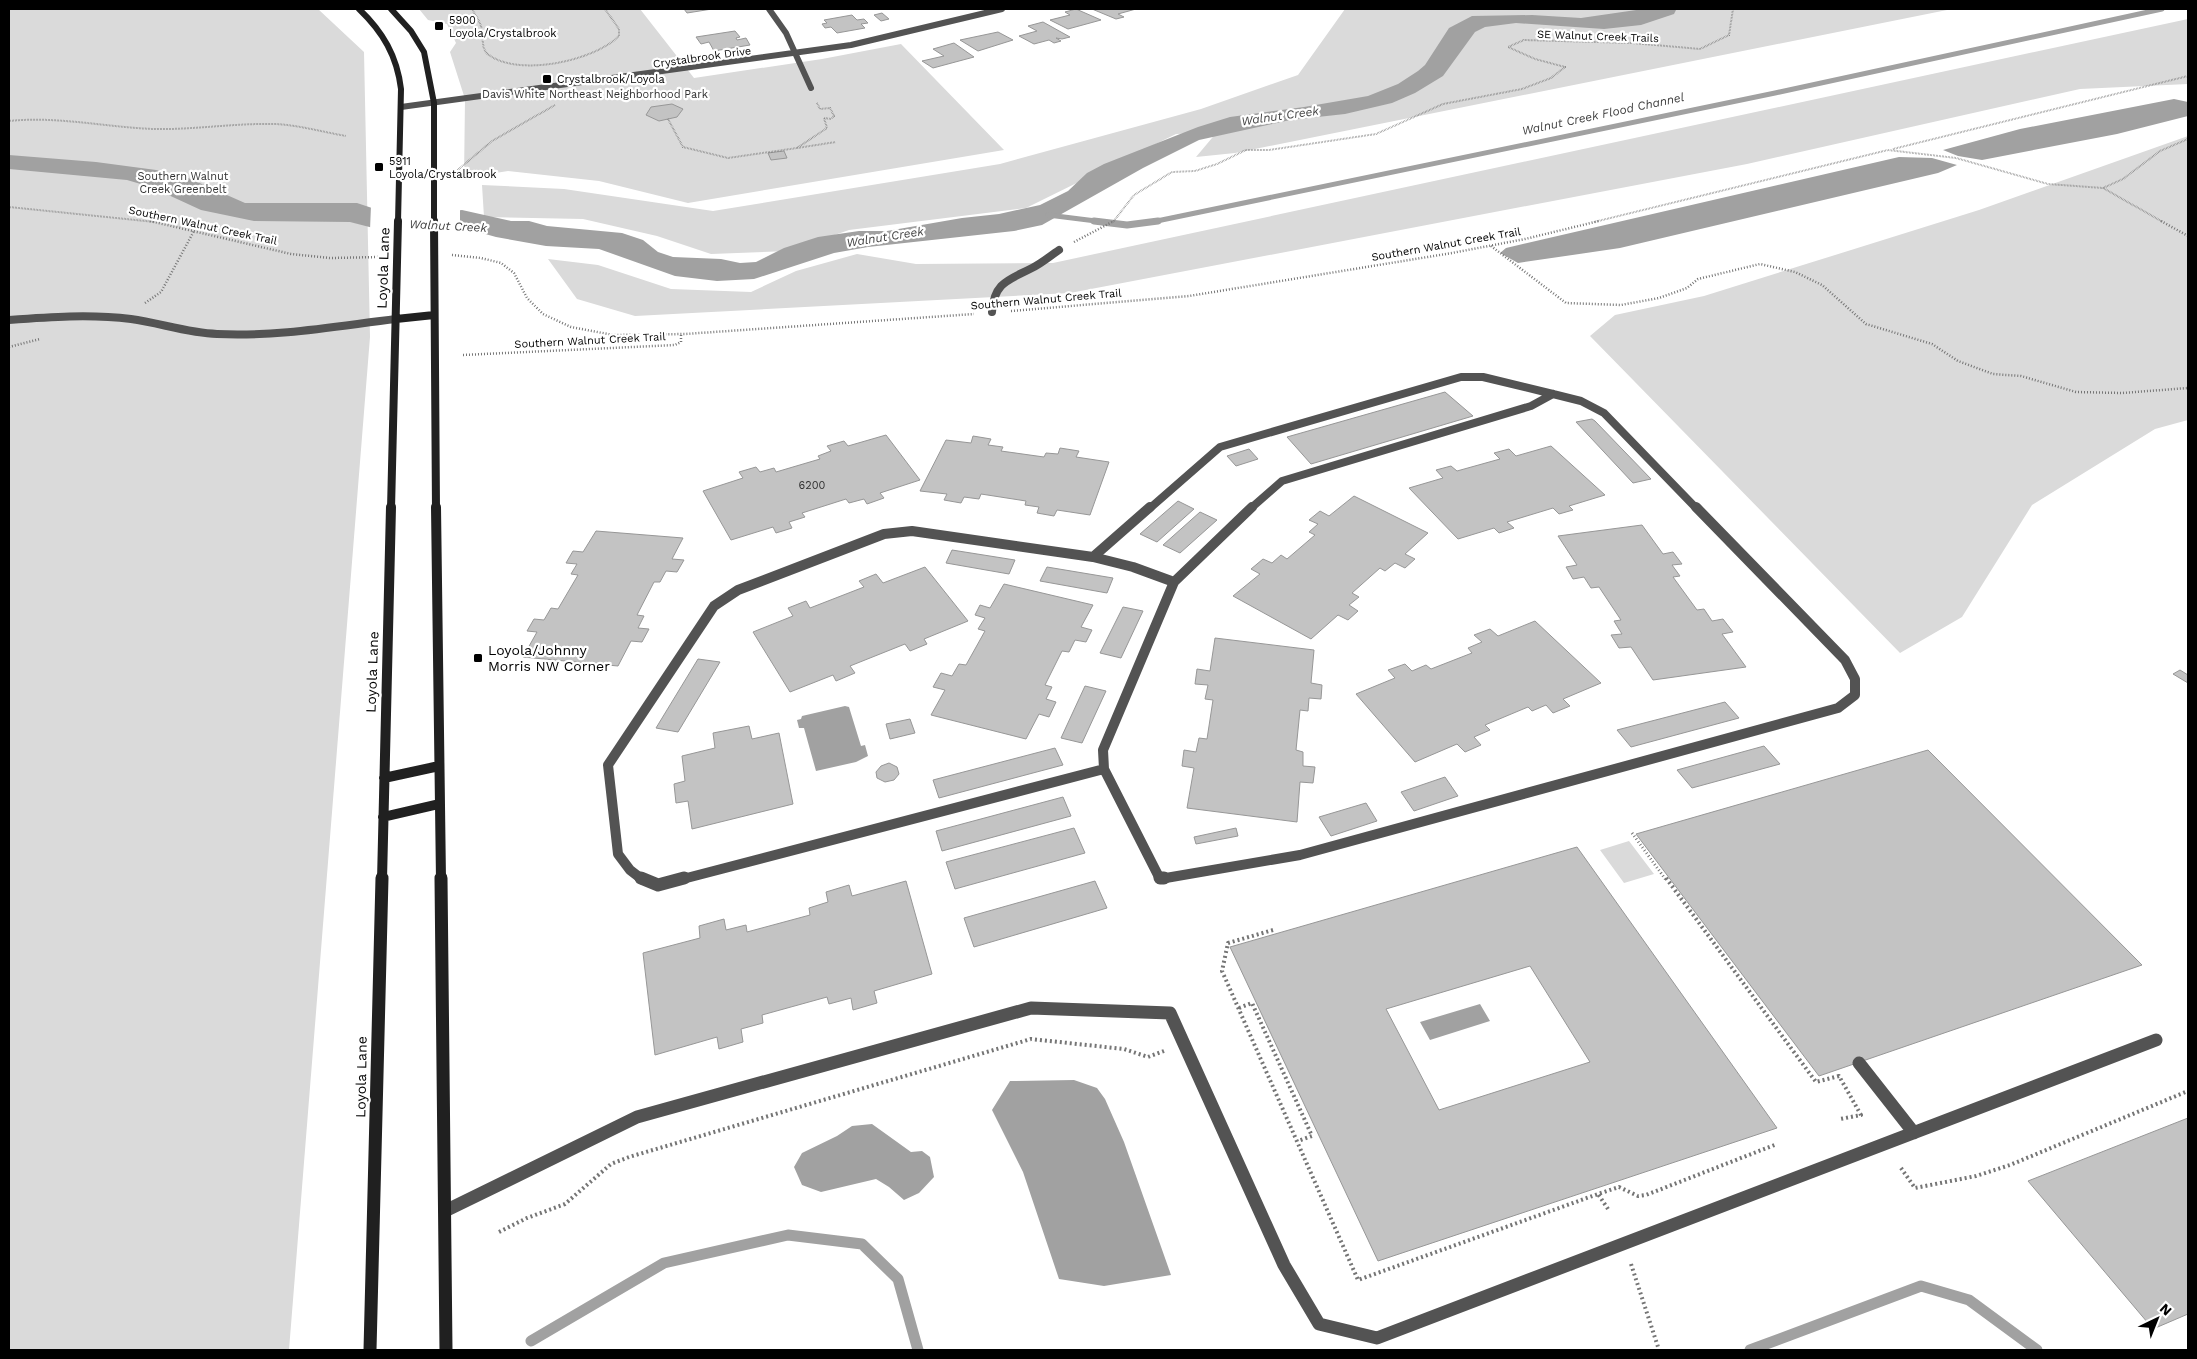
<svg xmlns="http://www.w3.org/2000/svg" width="2197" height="1359" viewBox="0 0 2197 1359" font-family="'Work Sans',sans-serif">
	<rect width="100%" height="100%" fill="#fff"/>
	<!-- green -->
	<path fill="#dadada" d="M 9,9 L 318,9 L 364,52 L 370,337 L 289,1350 L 9,1350 Z
		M 419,9 L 640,9 L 694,78 L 822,59 L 901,44 L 1004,150 L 688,203 L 599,181 L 508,171 L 464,178 L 465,99 L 450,52 L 456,43 L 447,24 L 428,20 Z
		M 1345,9 L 1952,9 L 1235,153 L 1196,157 L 1217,132 L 1176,134 L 1026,208 L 849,230 L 789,251 L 711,254 L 657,236 L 583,219 L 484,217 L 482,185 L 564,189 L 713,211 L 1000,164 L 1201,109 L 1298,75 Z
		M 2188,19 L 2188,84 L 2080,89 L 1747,164 L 1070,293 L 635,316 L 577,299 L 548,259 L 598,265 L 671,289 L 751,292 L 796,271 L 857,254 L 916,264 L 1053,263 Z
		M 2188,136 L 2188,420 L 2155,429 L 2032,505 L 1962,617 L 1900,653 L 1590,336 L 1615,315 L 1704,296 L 1979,210 Z
		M 1629,841 L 1654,874 L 1624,883 L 1600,850 Z"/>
	<!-- water -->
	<path fill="#a1a1a1" d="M 1643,9 L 1676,10 L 1674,14 L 1641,25 L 1604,29 L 1516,23 L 1485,27 L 1475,32 L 1443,76 L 1415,93 L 1392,103 L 1345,114 L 1290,120 L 1199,140 L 1143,168 L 1042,225 L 1014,231 L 868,247 L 834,253 L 754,279 L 717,281 L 675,276 L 599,249 L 546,246 L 496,237 L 471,230 L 385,231 L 350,222 L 254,221 L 201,210 L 151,187 L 127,180 L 9,169 L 9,155 L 96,162 L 156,170 L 186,177 L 245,203 L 357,203 L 381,211 L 408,216 L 462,210 L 511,221 L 529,221 L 547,226 L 622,233 L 643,240 L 658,252 L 673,257 L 721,259 L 740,263 L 756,262 L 784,248 L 818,237 L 859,231 L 887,231 L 962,218 L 999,214 L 1040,205 L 1068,191 L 1087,173 L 1104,164 L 1198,127 L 1230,117 L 1304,107 L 1368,96 L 1398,84 L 1418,71 L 1425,65 L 1449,28 L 1472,16 L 1532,15 L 1581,18 Z
		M 2174,99 L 2188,102 L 2188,116 L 2117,134 L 1982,160 L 1958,156 L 1943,150 L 2020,129 Z
		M 1899,157 L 1932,158 L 1957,165 L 1938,173 L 1620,248 L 1518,263 L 1500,253 L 1506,248 Z
		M 845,706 L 849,707 L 861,746 L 865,745 L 868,756 L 856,762 L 816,771 L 804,728 L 799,728 L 797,720 L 801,719 L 802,716 Z
		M 1480,1004 L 1490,1021 L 1430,1040 L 1420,1022 Z
		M 1074,1080 L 1097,1088 L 1105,1099 L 1124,1142 L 1171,1275 L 1104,1286 L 1059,1279 L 1023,1172 L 992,1110 L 1010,1081 Z
		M 872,1124 L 911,1152 L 922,1151 L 930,1157 L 934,1177 L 919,1193 L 904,1200 L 889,1187 L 876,1179 L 821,1192 L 802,1185 L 794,1167 L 802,1153 L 837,1136 L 852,1126 Z"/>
	<!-- pier -->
	<path fill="#fff" d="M 371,205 L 408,213 L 460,207 L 460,232 L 385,234 L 370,230 Z"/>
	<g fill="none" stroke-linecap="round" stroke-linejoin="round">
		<!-- stream-far2 -->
		<path stroke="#a1a1a1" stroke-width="5" d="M 1048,215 L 1104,222
			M 1152,222 L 1775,93 L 2162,9"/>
		<!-- stream-far1 -->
		<path stroke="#a1a1a1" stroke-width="7" d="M 1094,221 L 1127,225 L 1158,221"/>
		<!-- stream -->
		<path stroke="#a1a1a1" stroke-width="11" d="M 531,1341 L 664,1263 L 788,1235 L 862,1244 L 898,1279 L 918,1350
			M 1750,1350 L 1921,1286 L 1969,1300 L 2037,1350"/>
	</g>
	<!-- building -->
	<path fill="#c3c3c3" stroke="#979797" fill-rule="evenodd" d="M 684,9 L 712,9 L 687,13 Z
		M 1076,9 L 1101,20 L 1068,29 L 1050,20 L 1070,15 L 1065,12 Z
		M 1092,9 L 1136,9 L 1118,14 L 1124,17 L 1116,19 Z
		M 882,13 L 889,19 L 881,21 L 874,15 Z
		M 852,15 L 857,20 L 864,19 L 868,23 L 861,24 L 865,28 L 837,33 L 831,27 L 825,28 L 822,24 L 827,23 L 824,20 Z
		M 1043,22 L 1070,37 L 1062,39 L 1056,38 L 1061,41 L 1054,43 L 1049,40 L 1034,44 L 1019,36 L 1037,31 L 1028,26 Z
		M 735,31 L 740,37 L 736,38 L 737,40 L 746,38 L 750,45 L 714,51 L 709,42 L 701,44 L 696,37 Z
		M 998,32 L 1013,40 L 978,51 L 960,40 Z
		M 954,43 L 974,57 L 933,68 L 922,61 L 944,56 L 933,49 Z
		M 672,104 L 683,109 L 677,117 L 659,121 L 646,115 L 651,107 Z
		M 784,151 L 787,158 L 771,160 L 768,153 Z
		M 1445,392 L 1473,416 L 1311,464 L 1287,437 Z
		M 1592,419 L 1595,421 L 1651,479 L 1633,483 L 1576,422 Z
		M 886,435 L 920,480 L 880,493 L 884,498 L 867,504 L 864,499 L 849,503 L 846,499 L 802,513 L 805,517 L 789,522 L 792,528 L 776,533 L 773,527 L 731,540 L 703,491 L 743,478 L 739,472 L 756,467 L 760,472 L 774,468 L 776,472 L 820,459 L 818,456 L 831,451 L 827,446 L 844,441 L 848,446 Z
		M 973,436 L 991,439 L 988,445 L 1003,447 L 1001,451 L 1044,457 L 1046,453 L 1058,454 L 1060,448 L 1079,451 L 1076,457 L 1109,462 L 1090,515 L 1057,510 L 1054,516 L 1037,513 L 1039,507 L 1025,505 L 1026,501 L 981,494 L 979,499 L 964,497 L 961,503 L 944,500 L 947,494 L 920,491 L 946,440 L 971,443 Z
		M 1551,446 L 1605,495 L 1569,506 L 1573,510 L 1559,514 L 1553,508 L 1507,522 L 1514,528 L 1499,533 L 1494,528 L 1458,539 L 1409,488 L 1443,478 L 1436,470 L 1451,466 L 1457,471 L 1500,459 L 1494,453 L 1509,449 L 1516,456 Z
		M 1249,449 L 1258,459 L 1236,466 L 1227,456 Z
		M 1354,496 L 1428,533 L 1405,554 L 1415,559 L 1405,568 L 1395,563 L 1385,571 L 1380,568 L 1352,593 L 1359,597 L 1349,605 L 1358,611 L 1348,620 L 1338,615 L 1311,639 L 1233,596 L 1260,574 L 1251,569 L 1263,559 L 1272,563 L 1281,555 L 1287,559 L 1315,535 L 1309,532 L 1318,524 L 1309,520 L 1320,511 L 1329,516 Z
		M 1178,501 L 1194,509 L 1157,542 L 1140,534 Z
		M 1200,512 L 1217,520 L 1180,553 L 1163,545 Z
		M 1642,525 L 1663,554 L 1673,552 L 1682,564 L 1672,565 L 1680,576 L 1673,577 L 1697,610 L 1704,609 L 1712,621 L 1723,619 L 1733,632 L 1722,634 L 1746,667 L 1653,680 L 1631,647 L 1619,648 L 1611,635 L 1622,634 L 1614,621 L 1621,620 L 1599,587 L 1591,588 L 1584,577 L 1573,579 L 1566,567 L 1577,565 L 1558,536 Z
		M 596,531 L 683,538 L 672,559 L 684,560 L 677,572 L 666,571 L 660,582 L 654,582 L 637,615 L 644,616 L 638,628 L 649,629 L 642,642 L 631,641 L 618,666 L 523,657 L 537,632 L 527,631 L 534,619 L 544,620 L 551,608 L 558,609 L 578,575 L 571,574 L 577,564 L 566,563 L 573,551 L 583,552 Z
		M 952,550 L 1015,560 L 1009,574 L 946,563 Z
		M 925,567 L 968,621 L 924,639 L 927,644 L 910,651 L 905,644 L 850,666 L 855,673 L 836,681 L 833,675 L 790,692 L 753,632 L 793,616 L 788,608 L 806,601 L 810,608 L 864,587 L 859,581 L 876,574 L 883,583 Z
		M 1047,567 L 1113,578 L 1107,593 L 1040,581 Z
		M 1004,584 L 1093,605 L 1081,627 L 1092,630 L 1086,642 L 1075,640 L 1069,652 L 1062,651 L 1045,685 L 1052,687 L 1046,699 L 1056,702 L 1049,717 L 1039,714 L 1026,739 L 931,715 L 945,690 L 933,687 L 941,673 L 952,676 L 959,664 L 966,665 L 985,631 L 978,629 L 985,618 L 975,615 L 980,605 L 990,608 Z
		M 1123,607 L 1143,611 L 1121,658 L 1100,653 Z
		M 1535,621 L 1601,683 L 1563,699 L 1570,706 L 1553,713 L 1546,705 L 1532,711 L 1528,707 L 1485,725 L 1490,730 L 1474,737 L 1481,745 L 1465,752 L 1457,744 L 1415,762 L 1356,694 L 1395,678 L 1388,670 L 1405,664 L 1412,671 L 1426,665 L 1431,669 L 1472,653 L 1468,648 L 1482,642 L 1474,635 L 1490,629 L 1498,636 Z
		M 1215,638 L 1314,650 L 1311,683 L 1322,685 L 1321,699 L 1309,698 L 1308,711 L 1300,710 L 1296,750 L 1303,752 L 1303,766 L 1315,767 L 1313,783 L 1300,782 L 1297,822 L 1187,808 L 1194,768 L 1182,766 L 1184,750 L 1196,752 L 1199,738 L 1207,739 L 1213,700 L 1205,699 L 1208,685 L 1195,684 L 1197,669 L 1210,671 Z
		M 698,659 L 720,662 L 678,732 L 656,728 Z
		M 2180,670 L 2188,675 L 2188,683 L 2173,674 Z
		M 1085,686 L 1106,691 L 1082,743 L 1061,738 Z
		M 1725,702 L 1739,718 L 1631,747 L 1617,730 Z
		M 910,719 L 915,733 L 890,739 L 886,724 Z
		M 749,726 L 752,739 L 779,733 L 793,804 L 692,829 L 688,801 L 676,803 L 674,784 L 685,781 L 682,756 L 715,748 L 713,733 Z
		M 1764,746 L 1780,764 L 1692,788 L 1677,770 Z
		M 1055,748 L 1063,765 L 939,798 L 933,780 Z
		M 1928,750 L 2142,965 L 1819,1076 L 1636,834 Z
		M 889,763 L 897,767 L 899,774 L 894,780 L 885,782 L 877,778 L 876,772 L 881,766 Z
		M 1445,777 L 1458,796 L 1414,811 L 1401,792 Z
		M 1063,797 L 1071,816 L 942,851 L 936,831 Z
		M 1366,803 L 1377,821 L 1331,836 L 1319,817 Z
		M 1074,828 L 1085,853 L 955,889 L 946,862 Z
		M 1236,828 L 1238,836 L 1196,844 L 1194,837 Z
		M 1577,847 L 1777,1128 L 1378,1261 L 1230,947 ZM 1530,966 L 1590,1062 L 1439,1110 L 1386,1009 Z
		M 906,881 L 932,974 L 874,991 L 877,1003 L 853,1010 L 851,998 L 829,1004 L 827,997 L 762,1015 L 763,1023 L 741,1029 L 743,1042 L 719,1049 L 717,1037 L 655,1055 L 643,953 L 700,938 L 699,926 L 724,919 L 726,930 L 746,925 L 747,932 L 810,915 L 809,908 L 828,902 L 826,892 L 849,885 L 852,896 Z
		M 1095,881 L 1107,908 L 974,947 L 964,918 Z
		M 2188,1118 L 2188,1314 L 2153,1329 L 2028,1181 Z"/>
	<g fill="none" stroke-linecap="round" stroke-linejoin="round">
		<!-- path-far3 -->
		<path stroke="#757575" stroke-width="2" stroke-dasharray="0.5 1" stroke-linecap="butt" d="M 472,9 C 475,15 479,20 481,26 C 484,35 480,49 489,55 C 519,77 594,61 619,36 L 619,29 L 605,9
			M 817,103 L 820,109 L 830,108 L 834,116 L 831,119 L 824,118 L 827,128 L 797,148 L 836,142
			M 668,119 L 683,147 L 728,158 L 797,148
			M 9,121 C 57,116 105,127 153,129 C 193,130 234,123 275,124 C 298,125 323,132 346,136
			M 1893,149 L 2188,76
			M 453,174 L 492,141 L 555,105
			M 2103,188 L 2163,222
			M 9,207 L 155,222
			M 1113,222 L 1134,195 L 1172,172 L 1195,171 L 1217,164 L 1246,150 L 1269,150 L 1376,134 L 1443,104 L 1522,89 L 1551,78 L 1565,67 L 1535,59 L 1508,47 L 1524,40 L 1632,43 L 1700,49 L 1729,35 L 1733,9
			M 1594,222 L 1888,150 L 1956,158 L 2048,184 L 2103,188 L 2123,179 L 2160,151 L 2188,139"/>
		<!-- path-far2 -->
		<path stroke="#757575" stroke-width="2.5" stroke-dasharray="1 2" stroke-linecap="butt" d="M 150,221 L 291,254 L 330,258 L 378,257
			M 2161,221 L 2188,236
			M 1074,242 L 1114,221
			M 1491,246 L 1566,303 L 1621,305 L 1659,298 L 1687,288 L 1698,279 L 1760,264 L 1795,272 L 1822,285 L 1866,324 L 1932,344 L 1958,361 L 1993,374 L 2021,376 L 2076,392 L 2122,393 L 2188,388
			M 452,255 L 481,258 L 501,263 L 514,273 L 527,298 L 543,314 L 571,327 L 613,335 L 685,334 L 974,314
			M 145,303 L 161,292 L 194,231
			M 1011,311 L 1189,296 L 1452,253 L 1525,239 L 1599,221
			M 9,347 L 40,339
			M 463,355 L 675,345 L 681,342 L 681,335"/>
		<!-- path-far1 -->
		<path stroke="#757575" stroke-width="3" stroke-dasharray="1 2.5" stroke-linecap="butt" d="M 1632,833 L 1666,880"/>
		<!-- path -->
		<path stroke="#757575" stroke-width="4" stroke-dasharray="2 3" stroke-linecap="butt" d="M 1666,878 L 1816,1082 L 1839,1076 L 1861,1115 L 1840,1119
			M 1273,930 L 1228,943 L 1222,971 L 1358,1280 L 1598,1194
			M 1239,1008 L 1252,1003 L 1312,1136 L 1298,1141
			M 1901,1168 L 1915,1188 L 1976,1176 L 2010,1165 L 2188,1091
			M 1608,1209 L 1598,1194 L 1619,1187 L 1638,1196 L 1646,1195 L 1777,1144
			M 499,1232 L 527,1218 L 565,1204 L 611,1164 L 629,1157 L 1031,1039 L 1124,1049 L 1148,1057 L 1164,1051
			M 1631,1264 L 1659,1350"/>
		<!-- lane-far2 -->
		<path stroke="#535353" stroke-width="8" d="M 992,312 C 994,282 1009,280 1032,268 C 1042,263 1050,256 1059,250
			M 9,320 C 49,317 90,314 131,319 C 160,323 188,333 217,334 C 277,337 337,326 396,319
			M 1553,394 L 1581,401 L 1604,413 L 1697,509
			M 1149,509 L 1220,447 L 1461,377 L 1483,377 L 1553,394
			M 1250,509 L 1282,481 L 1531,406 L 1553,394"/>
		<!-- lane-far1 -->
		<path stroke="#535353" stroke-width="10" d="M 1252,507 L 1174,582 L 1103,750 L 1104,769 L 1160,879 L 1300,855 L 1838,708 L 1855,695 L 1855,679 L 1845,660 L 1696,507
			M 1093,557 L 1150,507
			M 643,880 L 630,870 L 618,854 L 608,765 L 714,606 L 738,590 L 884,534 L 912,531 L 1093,557 L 1133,567 L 1174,582
			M 679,880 L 1104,769"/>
		<!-- lane -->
		<path stroke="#535353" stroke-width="13" d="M 641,878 L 658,885 L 684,878
			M 1160,878 L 1164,878
			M 1859,1063 L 1914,1133
			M 445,1211 L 637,1117 L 1031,1008 L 1170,1013 L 1284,1265 L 1319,1324 L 1377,1338 L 2156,1040"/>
		<!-- street -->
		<path stroke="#535353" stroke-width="6" d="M 769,9 L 786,33 L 811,88
			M 401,107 L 851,45 L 1002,9"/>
		<!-- secondary-far3 -->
		<path stroke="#202020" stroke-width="6" d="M 359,9 C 383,32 397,56 401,89 L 398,222
			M 391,9 L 411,31 L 424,52 L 434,103 L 434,222"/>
		<!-- secondary-far2 -->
		<path stroke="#202020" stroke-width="8" d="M 434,221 L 436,509
			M 396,319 L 434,315
			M 391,509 L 398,221"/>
		<!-- secondary-far1 -->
		<path stroke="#202020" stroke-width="10" d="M 436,507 L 441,880
			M 384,778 L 439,766
			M 383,817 L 439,804
			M 382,880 L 391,507"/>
		<!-- secondary -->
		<path stroke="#202020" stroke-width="13" d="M 441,878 L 446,1350
			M 370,1350 L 382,878"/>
	</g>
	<!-- markers -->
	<g fill="#000" stroke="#fff" stroke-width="2">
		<rect x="434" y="21" width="10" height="10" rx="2.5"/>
		<rect x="542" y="74" width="10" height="10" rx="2.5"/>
		<rect x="374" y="162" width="10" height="10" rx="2.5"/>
		<rect x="473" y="653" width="10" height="10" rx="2.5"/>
	</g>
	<g text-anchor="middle" stroke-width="4.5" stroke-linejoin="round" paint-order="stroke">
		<!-- far-poi labels -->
		<g font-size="11" fill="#000" stroke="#fff" text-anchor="start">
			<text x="449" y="24">5900<tspan x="449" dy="13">Loyola/Crystalbrook</tspan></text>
			<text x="557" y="83">Crystalbrook/Loyola</text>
			<text x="389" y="165">5911<tspan x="389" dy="13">Loyola/Crystalbrook</tspan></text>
		</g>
		<!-- far-street labels -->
		<g font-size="11" fill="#000" stroke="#fff">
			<text transform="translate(1598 36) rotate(2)" y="4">SE Walnut Creek Trails</text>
			<text transform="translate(702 57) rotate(-8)" y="4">Crystalbrook Drive</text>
			<text transform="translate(203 225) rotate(12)" y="4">Southern Walnut Creek Trail</text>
			<text transform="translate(1446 244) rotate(-10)" y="4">Southern Walnut Creek Trail</text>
			<text transform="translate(1046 299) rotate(-5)" y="4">Southern Walnut Creek Trail</text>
			<text transform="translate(590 340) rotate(-3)" y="4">Southern Walnut Creek Trail</text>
		</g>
		<!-- far-park labels -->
		<g font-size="11" fill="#313131" stroke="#fff">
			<text x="595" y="98">Davis White Northeast Neighborhood Park</text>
			<text x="183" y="180">Southern Walnut<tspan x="183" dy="13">Creek Greenbelt</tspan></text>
		</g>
		<!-- number labels -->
		<g font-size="11" fill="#313131">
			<text x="812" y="489">6200</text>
		</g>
		<!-- far-water labels -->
		<g font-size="12" font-style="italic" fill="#424242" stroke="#fff">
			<text transform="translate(1603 114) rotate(-12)" y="4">Walnut Creek Flood Channel</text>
			<text transform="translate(1280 116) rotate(-8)" y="4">Walnut Creek</text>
			<text transform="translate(448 226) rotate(3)" y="4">Walnut Creek</text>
			<text transform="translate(885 237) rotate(-9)" y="4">Walnut Creek</text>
		</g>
		<!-- street labels -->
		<g font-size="14" fill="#000" stroke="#fff">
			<text transform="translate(383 268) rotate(-88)" y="5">Loyola Lane</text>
			<text transform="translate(372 672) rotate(-88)" y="5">Loyola Lane</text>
			<text transform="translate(361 1077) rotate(-89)" y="5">Loyola Lane</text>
		</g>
		<!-- poi labels -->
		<g font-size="14" fill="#000" stroke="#fff" text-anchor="start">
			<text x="488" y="655">Loyola/Johnny<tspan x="488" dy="16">Morris NW Corner</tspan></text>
		</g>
	</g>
	<!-- border -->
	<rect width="2197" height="1359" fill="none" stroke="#000000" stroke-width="20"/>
	<!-- north arrow -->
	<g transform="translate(2157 1319) rotate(43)" stroke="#ffffff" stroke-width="4" paint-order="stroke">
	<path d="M0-4L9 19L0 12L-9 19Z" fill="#000000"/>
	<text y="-8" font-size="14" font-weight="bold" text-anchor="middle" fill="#000000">N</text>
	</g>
</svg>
